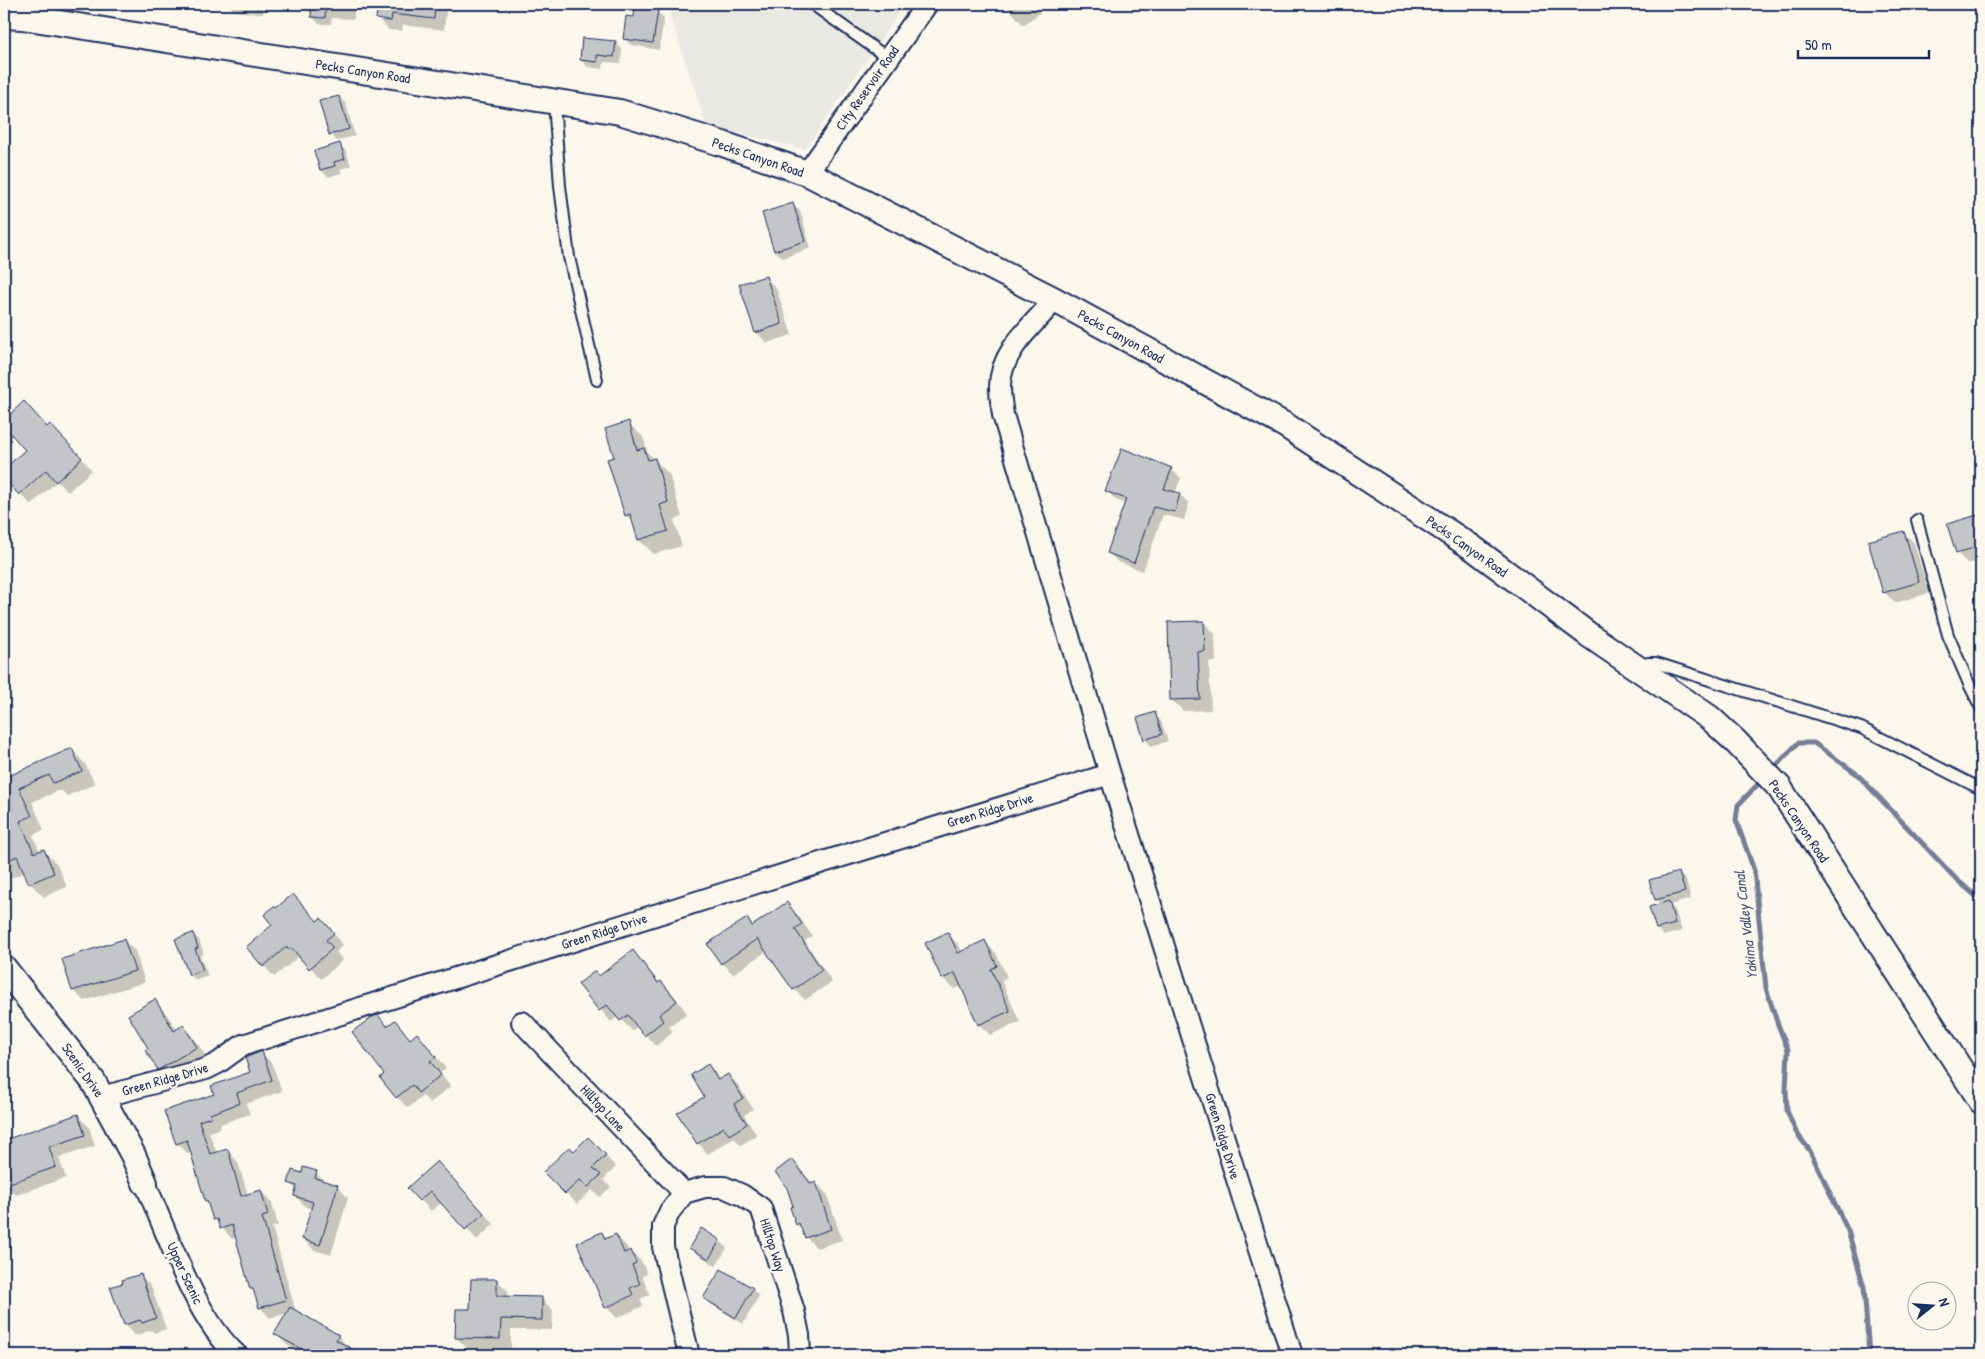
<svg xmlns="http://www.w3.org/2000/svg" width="1985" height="1359" viewBox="0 0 1985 1359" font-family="'Patrick Hand',sans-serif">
	<rect width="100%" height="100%" fill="#fbf7ec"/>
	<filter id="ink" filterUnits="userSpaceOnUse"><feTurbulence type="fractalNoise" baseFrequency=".02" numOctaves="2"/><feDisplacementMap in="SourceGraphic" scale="10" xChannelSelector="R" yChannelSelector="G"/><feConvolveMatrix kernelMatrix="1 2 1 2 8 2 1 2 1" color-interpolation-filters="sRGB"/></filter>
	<g filter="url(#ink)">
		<!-- built -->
		<path fill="#eae8e2" d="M 666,4 L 905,4 L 805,149 L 707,126 Z"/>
		<!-- shadow -->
		<path fill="#0003" fill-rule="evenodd" d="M 208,4 L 263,4 L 263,14 L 234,11 L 230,6 Z
			M 302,4 L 354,4 L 354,19 L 332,18 L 331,24 L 319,24 L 312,16 L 313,12 L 309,12 Z
			M 379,4 L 447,4 L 444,30 L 403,25 L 402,31 L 389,30 L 378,19 Z
			M 1005,4 L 1034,4 L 1040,13 L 1023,25 Z
			M 657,11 L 664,18 L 659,50 L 631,45 L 624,38 Z
			M 615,42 L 622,49 L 621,63 L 604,62 L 603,69 L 588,67 L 581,60 Z
			M 339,97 L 346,104 L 355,136 L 337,141 L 330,134 Z
			M 339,144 L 346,151 L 351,166 L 340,169 L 342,173 L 328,177 L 321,170 Z
			M 792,204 L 800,211 L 811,248 L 783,258 L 775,251 L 763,214 Z
			M 765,277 L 776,288 L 792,335 L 767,343 L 756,332 Z
			M 24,403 L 48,428 L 61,436 L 92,470 L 68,492 L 57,481 L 31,505 L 4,476 L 4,471 L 27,450 L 4,424 L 4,421 Z
			M 628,423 L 643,437 L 648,453 L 669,474 L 682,517 L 674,520 L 682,546 L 654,554 L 639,540 L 635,524 L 626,515 L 615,458 Z
			M 1171,469 L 1181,478 L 1175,493 L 1179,494 L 1189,503 L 1184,520 L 1163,515 L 1143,571 L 1118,562 L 1108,553 L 1126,504 L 1116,500 L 1107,491 Z
			M 1981,515 L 1981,560 L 1968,564 L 1957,553 L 1949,525 Z
			M 1903,532 L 1914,543 L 1929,593 L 1895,603 L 1884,592 Z
			M 1204,622 L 1215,634 L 1216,662 L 1209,662 L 1211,710 L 1183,711 L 1172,700 Z
			M 1154,714 L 1161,721 L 1168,741 L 1152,747 L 1145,739 Z
			M 72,750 L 85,764 L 95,784 L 67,796 L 61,790 L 32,802 L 44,830 L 33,835 L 40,852 L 44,851 L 57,864 L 67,887 L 44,897 L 30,883 L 25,872 L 4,881 L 4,776 L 6,779 Z
			M 1678,873 L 1686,880 L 1691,899 L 1670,905 L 1675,910 L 1682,931 L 1664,936 L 1657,929 L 1651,908 L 1661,905 L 1656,899 Z
			M 293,895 L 318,922 L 332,931 L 343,945 L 336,952 L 343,960 L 321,979 L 303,959 L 301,961 L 298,957 L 274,977 L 264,966 L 276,910 Z
			M 787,904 L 798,915 L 812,936 L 805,941 L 832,982 L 805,1000 L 794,989 L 767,951 L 733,974 L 722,963 L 746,919 L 753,926 Z
			M 193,934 L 199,940 L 204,954 L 200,955 L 208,976 L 196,980 L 190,975 Z
			M 948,934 L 959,945 L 962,952 L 985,942 L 996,953 L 1007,977 L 1001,980 L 1020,1022 L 990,1035 L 979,1024 L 962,986 L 954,989 L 943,978 L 927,943 Z
			M 124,940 L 135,951 L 145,982 L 84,1001 L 73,990 Z
			M 633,951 L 660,983 L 661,982 L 672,993 L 687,1013 L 669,1026 L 673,1032 L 656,1046 L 638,1026 L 632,1031 L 618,1016 L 611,1022 L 580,985 L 600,977 Z
			M 154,1001 L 165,1012 L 177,1030 L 183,1027 L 194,1038 L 207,1058 L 170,1080 L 159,1069 L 150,1048 Z
			M 378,1016 L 389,1027 L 395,1022 L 411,1040 L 417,1034 L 446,1068 L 440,1073 L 451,1086 L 430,1103 L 423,1096 L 408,1108 L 397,1097 L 386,1074 Z
			M 262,1053 L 272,1064 L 282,1091 L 246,1104 L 250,1114 L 220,1124 L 221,1128 L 209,1132 L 217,1154 L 228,1151 L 238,1162 L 248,1195 L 261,1191 L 272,1202 L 278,1226 L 272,1227 L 296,1312 L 338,1336 L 355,1355 L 306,1355 L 287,1345 L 276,1334 L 288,1313 L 270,1318 L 260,1307 L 256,1293 L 251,1289 L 237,1237 L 232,1239 L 214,1219 L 209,1204 L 206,1201 L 192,1152 L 188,1154 L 177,1143 L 216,1094 L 252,1073 Z
			M 708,1065 L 721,1080 L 728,1075 L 739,1086 L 753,1109 L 744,1115 L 757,1135 L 741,1145 L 734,1138 L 708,1154 L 698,1143 L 706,1097 ZM 714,1076 L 717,1076 L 723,1085 L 721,1086 Z
			M 78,1116 L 89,1127 L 95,1146 L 59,1158 L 66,1178 L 16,1195 L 5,1184 L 4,1179 L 4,1154 Z
			M 588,1138 L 616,1167 L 603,1180 L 611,1187 L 600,1197 L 592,1190 L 577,1204 L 545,1172 L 574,1153 Z
			M 792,1160 L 813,1184 L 816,1183 L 827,1194 L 842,1240 L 817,1248 L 806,1237 L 803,1231 L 797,1224 Z
			M 316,1173 L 327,1183 L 337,1186 L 348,1198 L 331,1255 L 314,1250 L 303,1239 L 312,1209 L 306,1207 L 295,1196 L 297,1190 L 290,1183 L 302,1175 Z
			M 448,1173 L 494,1224 L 477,1240 L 442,1202 L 431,1211 L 409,1188 Z
			M 702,1230 L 720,1241 L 727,1248 L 716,1266 L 698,1254 L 691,1247 Z
			M 602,1233 L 608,1239 L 616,1236 L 627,1247 L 629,1252 L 631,1251 L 642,1262 L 647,1274 L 642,1276 L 650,1295 L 640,1299 L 643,1306 L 617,1318 L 606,1307 Z
			M 140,1275 L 151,1286 L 166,1329 L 154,1333 L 151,1330 L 136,1336 L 125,1325 L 125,1284 Z
			M 497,1280 L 508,1291 L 508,1298 L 542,1299 L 553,1310 L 552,1330 L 511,1330 L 511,1350 L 468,1349 L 457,1338 L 471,1311 Z
			M 752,1289 L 759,1296 L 743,1324 L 712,1305 L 705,1298 Z"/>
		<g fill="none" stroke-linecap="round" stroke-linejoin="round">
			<!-- stream -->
			<path stroke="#747e96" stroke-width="5" d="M 1771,771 L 1798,743 L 1814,743 L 1857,774 L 1957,880 L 1981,900
				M 1763,779 L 1738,805 L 1736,820 L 1754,870 L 1766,988 L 1777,1022 L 1788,1050 L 1786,1089 L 1787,1111 L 1796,1132 L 1810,1151 L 1848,1231 L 1864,1287 L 1869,1355"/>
		</g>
		<!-- building -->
		<path fill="#c3c5c9" stroke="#1b2f5e" d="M 312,4 L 326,4 L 325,18 L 311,17 Z
			M 378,4 L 435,4 L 434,19 L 392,14 L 391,21 L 376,19 Z
			M 635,6 L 658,10 L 653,43 L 623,39 L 626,16 L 634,17 Z
			M 582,38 L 616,41 L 614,57 L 597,55 L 597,62 L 580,60 Z
			M 339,96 L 349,129 L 329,135 L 319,101 Z
			M 340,143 L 345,159 L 334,162 L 335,166 L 320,170 L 314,151 Z
			M 793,203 L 805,241 L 774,251 L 762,213 Z
			M 766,276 L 782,324 L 755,333 L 739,284 Z
			M 24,401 L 47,427 L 50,424 L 82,458 L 56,482 L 46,470 L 19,495 L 4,478 L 4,469 L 25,450 L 4,426 L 4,420 Z
			M 629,421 L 637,450 L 644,448 L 648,460 L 655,458 L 668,502 L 660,505 L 668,531 L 638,540 L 630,514 L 625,516 L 607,459 L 614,457 L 605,429 Z
			M 1122,448 L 1172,468 L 1164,489 L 1180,493 L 1175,512 L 1153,507 L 1134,563 L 1107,553 L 1126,499 L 1105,491 Z
			M 1981,514 L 1981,546 L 1956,553 L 1947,524 Z
			M 1904,531 L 1919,582 L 1883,593 L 1868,541 Z
			M 1204,621 L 1205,651 L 1198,652 L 1200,699 L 1170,700 L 1168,622 Z
			M 1155,712 L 1162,734 L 1144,740 L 1137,718 Z
			M 72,748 L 82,771 L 53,783 L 49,775 L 19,788 L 32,816 L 20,821 L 34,853 L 44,849 L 54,873 L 29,884 L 17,856 L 4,862 L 4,778 Z
			M 1679,872 L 1685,892 L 1655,900 L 1649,880 Z
			M 293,894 L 317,921 L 321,918 L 334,933 L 326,940 L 333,948 L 309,969 L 292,948 L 289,950 L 286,947 L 263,967 L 246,947 L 272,925 L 264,915 L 274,906 L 276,908 Z
			M 1669,901 L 1675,924 L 1656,929 L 1649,907 Z
			M 787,902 L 802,924 L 795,929 L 822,970 L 793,990 L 757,939 L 721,964 L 707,944 L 747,918 L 752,926 Z
			M 948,932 L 958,953 L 985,940 L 997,966 L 991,969 L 1010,1011 L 978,1025 L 955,973 L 942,979 L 925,943 Z
			M 193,933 L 198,948 L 195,949 L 203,970 L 189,975 L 175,939 Z
			M 124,939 L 135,971 L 72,991 L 62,959 Z
			M 633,950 L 658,983 L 661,981 L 677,1001 L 659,1015 L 663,1021 L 644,1036 L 628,1015 L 620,1021 L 607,1005 L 599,1011 L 578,984 L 595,971 L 599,976 Z
			M 155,999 L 174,1031 L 183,1025 L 197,1047 L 158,1070 L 145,1050 L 148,1048 L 128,1015 Z
			M 378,1015 L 387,1026 L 395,1020 L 410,1039 L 417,1033 L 436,1057 L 430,1061 L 441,1075 L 418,1093 L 412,1085 L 396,1098 L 380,1078 L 384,1074 L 352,1032 L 372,1017 Z
			M 262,1051 L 272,1080 L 237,1093 L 240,1103 L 210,1114 L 211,1117 L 199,1121 L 210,1154 L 228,1149 L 241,1196 L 261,1190 L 268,1215 L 262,1217 L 286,1300 L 259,1308 L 253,1289 L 250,1289 L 232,1225 L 220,1229 L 217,1219 L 213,1220 L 207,1201 L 205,1201 L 187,1140 L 176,1144 L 164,1111 L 214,1094 L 211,1086 L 250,1072 L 245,1058 Z
			M 708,1064 L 718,1080 L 728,1074 L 743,1098 L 734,1104 L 747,1124 L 729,1135 L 724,1127 L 697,1144 L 677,1113 L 704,1097 L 691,1075 Z
			M 78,1114 L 85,1135 L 49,1147 L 56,1167 L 4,1185 L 4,1152 L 8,1151 L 5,1140 Z
			M 588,1137 L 606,1155 L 593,1168 L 601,1175 L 588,1187 L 580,1180 L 565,1194 L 543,1172 L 569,1147 L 574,1151 Z
			M 792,1159 L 811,1184 L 816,1182 L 831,1229 L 805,1238 L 799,1223 L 796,1225 L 790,1207 L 793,1206 L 787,1188 L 775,1172 Z
			M 437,1161 L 484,1213 L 465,1230 L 430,1191 L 419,1201 L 407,1188 Z
			M 303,1167 L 317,1171 L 315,1178 L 338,1185 L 320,1245 L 302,1239 L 313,1202 L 294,1196 L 297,1186 L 288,1183 L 292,1170 L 302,1173 Z
			M 701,1228 L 720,1240 L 709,1259 L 689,1248 Z
			M 602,1232 L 605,1239 L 616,1234 L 624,1253 L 631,1250 L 636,1263 L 632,1265 L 640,1284 L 630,1288 L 633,1295 L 605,1308 L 577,1243 Z
			M 721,1269 L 753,1288 L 736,1318 L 703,1298 Z
			M 141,1274 L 156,1318 L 142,1323 L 140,1320 L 124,1325 L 110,1287 L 123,1283 L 122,1280 Z
			M 471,1279 L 497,1279 L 497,1296 L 542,1297 L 542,1320 L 501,1319 L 500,1339 L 455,1338 L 456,1309 L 470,1309 Z
			M 290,1307 L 339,1335 L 336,1340 L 363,1355 L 312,1355 L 274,1334 Z"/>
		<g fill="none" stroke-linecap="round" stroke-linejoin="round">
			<!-- service casing -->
			<g stroke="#1b2f5e" stroke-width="14">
				<path id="service" d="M 812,4 L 888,58
					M 554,102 L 560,186 L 569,257 L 597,380
					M 1917,520 L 1948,635 L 1969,684 L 1981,708
					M 1638,667 L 1648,663 L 1656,663 L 1861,728 L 1981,789"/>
			</g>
			<!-- minor casing -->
			<g stroke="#1b2f5e" stroke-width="24">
				<path id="minor" d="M 807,173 L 927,4
					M 1055,300 C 1033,325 999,352 1000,388 C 1000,397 1002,407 1003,415 L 1110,774 L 1292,1355
					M 522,1022 L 684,1193
					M 102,1097 L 206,1069 L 218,1063 L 243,1045 L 820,863 L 1110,774
					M 145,1183 C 167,1233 196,1319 237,1355
					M 689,1355 L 663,1247 L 663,1226 L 670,1211 L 684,1193 L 705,1187 L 724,1187 L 742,1195 L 761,1208 L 794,1311 L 799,1335 L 800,1355"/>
			</g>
			<!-- tertiary casing -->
			<g stroke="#1b2f5e" stroke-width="28">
				<path id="tertiary" d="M 4,16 L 22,17 L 620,112 L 723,144 L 807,173 L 1055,300 L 1285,425 L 1473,548 L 1589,635 L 1710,718 L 1735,741 L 1779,787 L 1981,1101
					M 4,968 L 93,1081 L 133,1155 L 145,1183"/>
			</g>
			<!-- service -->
			<use href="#service" stroke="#fbf7ec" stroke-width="10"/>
			<!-- minor -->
			<use href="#minor" stroke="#fbf7ec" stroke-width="20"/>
			<!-- tertiary -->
			<use href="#tertiary" stroke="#fbf7ec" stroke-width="24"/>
		</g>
	</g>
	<g text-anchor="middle" stroke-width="4.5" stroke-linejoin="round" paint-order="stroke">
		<!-- street labels -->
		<g font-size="14" fill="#1b2f5e" stroke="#fbf7ec">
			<text transform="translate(363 71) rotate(9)" y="5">Pecks Canyon Road</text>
			<text transform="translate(867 88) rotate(-55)" y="5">City Reservoir Road</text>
			<text transform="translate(758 157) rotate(19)" y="5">Pecks Canyon Road</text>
			<text transform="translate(1121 336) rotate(29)" y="5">Pecks Canyon Road</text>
			<text transform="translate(1467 546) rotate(35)" y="5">Pecks Canyon Road</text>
			<text transform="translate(990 810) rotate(-17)" y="5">Green Ridge Drive</text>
			<text transform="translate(1799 821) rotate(56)" y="5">Pecks Canyon Road</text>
			<text transform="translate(604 931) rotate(-18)" y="5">Green Ridge Drive</text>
			<text transform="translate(83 1070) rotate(55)" y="5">Scenic Drive</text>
			<text transform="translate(165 1079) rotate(-16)" y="5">Green Ridge Drive</text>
			<text transform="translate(603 1108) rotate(47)" y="5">Hilltop Lane</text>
			<text transform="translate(1223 1136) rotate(73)" y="5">Green Ridge Drive</text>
			<text transform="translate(773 1245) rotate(72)" y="5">Hilltop Way</text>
			<text transform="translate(185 1273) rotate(65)" y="5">Upper Scenic</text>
		</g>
		<!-- water labels -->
		<g font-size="15" font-style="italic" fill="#47577a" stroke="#fbf7ec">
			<text transform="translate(1746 925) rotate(-97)" y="5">Yakima Valley Canal</text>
		</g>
	</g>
	<!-- margin -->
	<rect width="1985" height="1359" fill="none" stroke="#fbf7ec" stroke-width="20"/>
	<rect x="10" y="10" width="1965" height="1339" fill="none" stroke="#1b2f5e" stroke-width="2" filter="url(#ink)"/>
	<!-- north arrow -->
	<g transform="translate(1932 1306) rotate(73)"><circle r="24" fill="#fbf7ec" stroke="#a1a7b3"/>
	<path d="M0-4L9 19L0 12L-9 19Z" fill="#1b2f5e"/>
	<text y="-8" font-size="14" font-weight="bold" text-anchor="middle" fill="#1b2f5e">N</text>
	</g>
	<!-- scale -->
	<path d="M1798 50v8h131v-8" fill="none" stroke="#1b2f5e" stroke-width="2.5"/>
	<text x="1805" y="50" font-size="15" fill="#1b2f5e" stroke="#fbf7ec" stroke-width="4" paint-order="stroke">50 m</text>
</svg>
